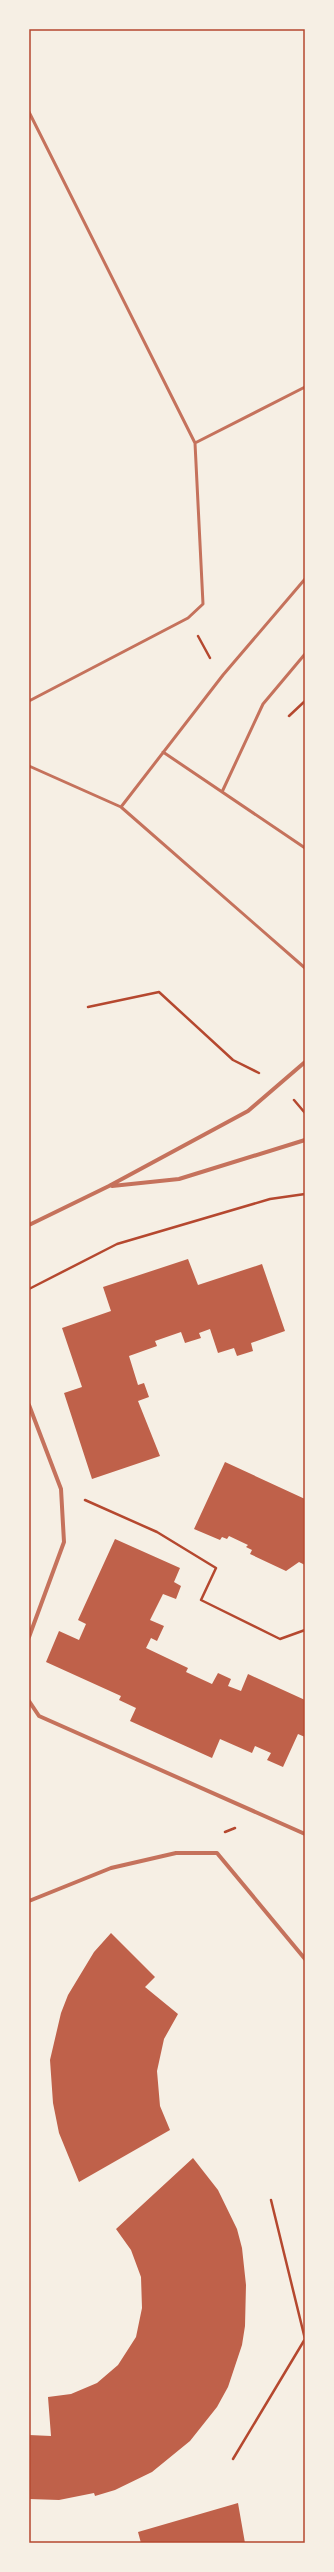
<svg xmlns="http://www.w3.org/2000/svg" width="334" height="2572" viewBox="0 0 334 2572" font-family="'Exo 2',sans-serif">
	<rect width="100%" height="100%" fill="#f6efe4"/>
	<!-- building -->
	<path fill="#bf614a" d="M 188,1259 L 198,1285 L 262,1264 L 285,1331 L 251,1343 L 253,1351 L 237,1356 L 234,1348 L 218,1353 L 210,1329 L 199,1333 L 201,1338 L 185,1343 L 181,1332 L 155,1341 L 157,1346 L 129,1356 L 138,1385 L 144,1383 L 149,1397 L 138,1401 L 160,1456 L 92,1479 L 64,1393 L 82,1387 L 62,1328 L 111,1311 L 103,1287 Z
		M 225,1462 L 305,1499 L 305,1565 L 299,1562 L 286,1571 L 250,1554 L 252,1550 L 246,1547 L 248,1545 L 229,1536 L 227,1539 L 222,1537 L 220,1540 L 194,1529 Z
		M 115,1539 L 180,1568 L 174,1582 L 181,1586 L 176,1599 L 163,1594 L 150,1620 L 164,1626 L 157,1641 L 151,1638 L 146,1648 L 188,1668 L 186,1672 L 212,1684 L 218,1673 L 231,1679 L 228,1686 L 241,1691 L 248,1674 L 305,1700 L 305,1737 L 298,1734 L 283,1767 L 267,1760 L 271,1753 L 255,1746 L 252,1753 L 220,1739 L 212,1758 L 130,1721 L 136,1708 L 119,1700 L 121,1696 L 46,1662 L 59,1631 L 79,1640 L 86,1624 L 78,1620 Z
		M 111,1933 L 155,1977 L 145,1987 L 178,2014 L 164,2039 L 157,2071 L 160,2106 L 170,2130 L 79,2182 L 59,2133 L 53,2103 L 50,2060 L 61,2013 L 68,1995 L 94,1952 Z
		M 193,2158 L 218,2190 L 237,2229 L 242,2248 L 246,2285 L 245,2326 L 242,2345 L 228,2387 L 217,2407 L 190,2441 L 152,2472 L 115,2490 L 95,2496 L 94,2493 L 59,2500 L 29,2499 L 29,2435 L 51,2436 L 48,2397 L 71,2394 L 97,2383 L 118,2365 L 136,2337 L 142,2308 L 141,2277 L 131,2250 L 116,2229 Z
		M 238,2503 L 245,2543 L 141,2543 L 138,2532 Z"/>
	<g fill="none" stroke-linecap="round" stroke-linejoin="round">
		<!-- path -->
		<path stroke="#b5482f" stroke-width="2.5" d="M 198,636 L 210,658
			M 289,716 L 305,701
			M 88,1007 L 159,992 L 233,1060 L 259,1073
			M 294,1100 L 305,1113
			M 29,1289 L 117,1244 L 270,1199 L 305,1194
			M 85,1500 L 157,1532 L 216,1568 L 201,1600 L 280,1639 L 305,1630
			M 225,1832 L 235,1828
			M 233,2459 L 305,2339 L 271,2200"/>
		<!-- service -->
		<path stroke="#c5725c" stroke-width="3" d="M 29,112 L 195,443 L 203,604 L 188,618 L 29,701
			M 195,443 L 305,387
			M 163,752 L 305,848
			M 29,766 L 121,807 L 305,968
			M 222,792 L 263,704 L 305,654
			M 121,807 L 223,675 L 305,579"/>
		<!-- minor -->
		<path stroke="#c5725c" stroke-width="4" d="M 112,1186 L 179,1179 L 305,1140
			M 29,1225 L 109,1186 L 248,1111 L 305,1062
			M 29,1405 L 61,1489 L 64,1542 L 29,1637
			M 29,1701 L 39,1716 L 305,1834
			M 29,1901 L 111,1868 L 176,1853 L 217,1853 L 305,1959"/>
	</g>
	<!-- border -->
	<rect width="334" height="2572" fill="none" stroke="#f6efe4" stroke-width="60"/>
	<rect x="30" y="30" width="274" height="2512" fill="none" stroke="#b5482f" stroke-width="1.5"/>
</svg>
